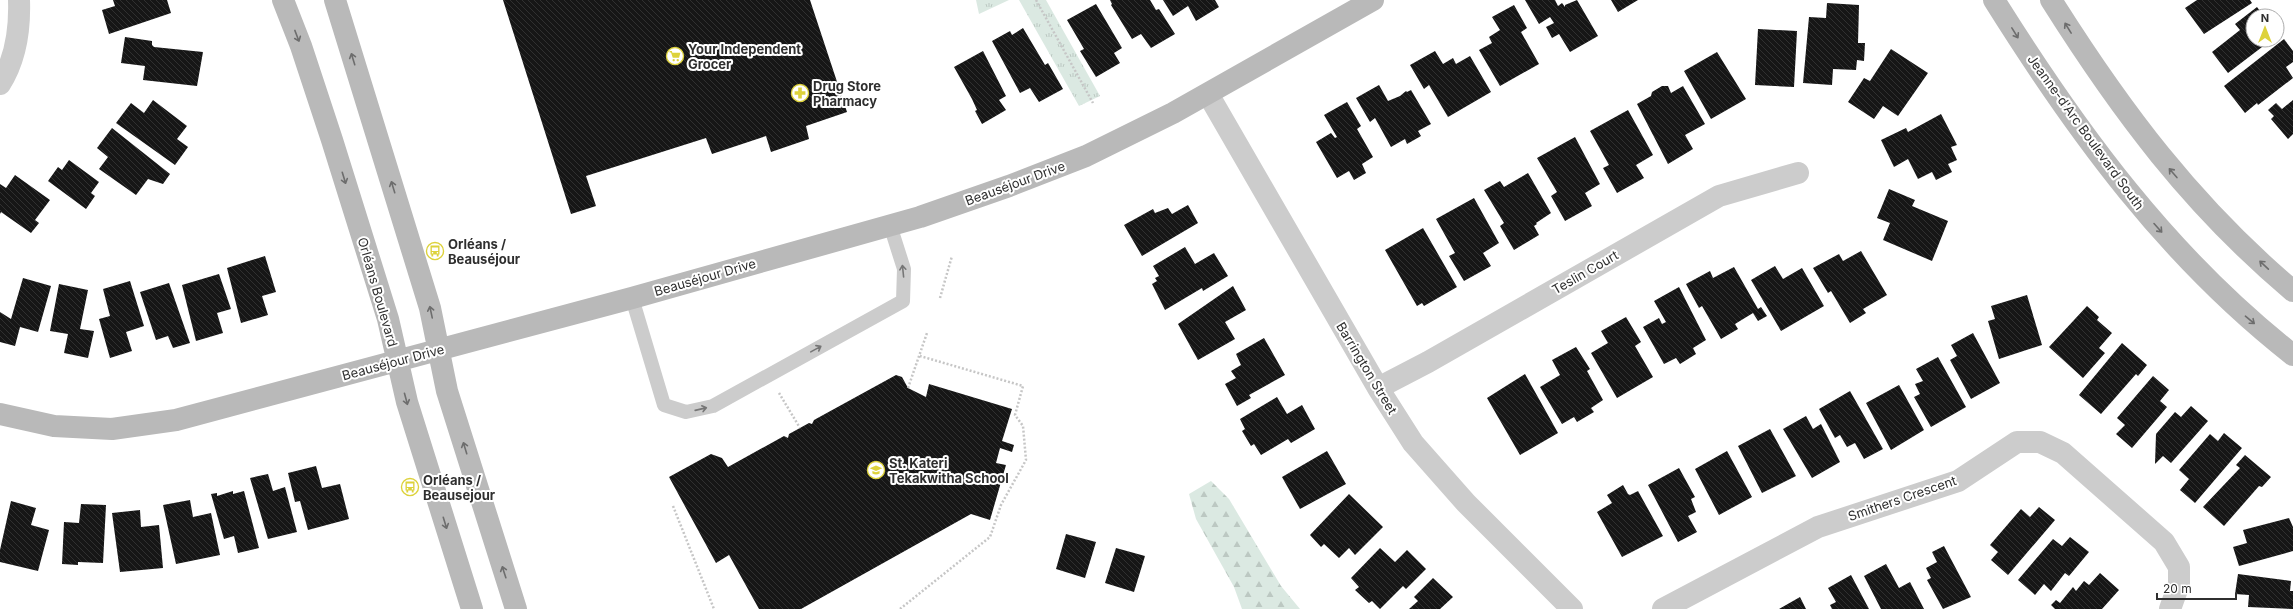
<svg xmlns="http://www.w3.org/2000/svg" width="2293" height="609" viewBox="0 0 2293 609" font-family="Inter,sans-serif">
	<defs>
		<pattern id="forest-firs" width="22" height="20" patternUnits="userSpaceOnUse"><rect width="22" height="20" fill="#dbe9e2"/><path d="M5 1l3.5 6h-7zM16 11l3.5 6h-7z" fill="#bcc8c2"/></pattern>
		<pattern id="park-tufts" width="24" height="20" patternUnits="userSpaceOnUse"><rect width="24" height="20" fill="#dbe9e2"/><path d="M3 7l-1-3M5 7V3M7 7l1-3M15 17l-1-3M17 17v-4M19 17l1-3" fill="none" stroke="#bcc8c2"/></pattern>
		<pattern id="building-back-hatch" width="6" height="6" patternUnits="userSpaceOnUse"><rect width="6" height="6" fill="#161616"/><path d="M-1 5l2 2M0 0l6 6M5-1l2 2" fill="none" stroke="#303030"/></pattern>
	</defs>
	<rect width="100%" height="100%" fill="#fff"/>
	<!-- forest -->
	<path fill="url(#forest-firs)" d="M 1211,481 L 1229,499 L 1281,586 L 1300,609 L 1242,609 L 1234,587 L 1196,519 L 1189,494 Z"/>
	<!-- park -->
	<path fill="url(#park-tufts)" d="M 976,0 L 1009,0 L 979,14 Z
		M 1019,0 L 1046,0 L 1100,96 L 1079,106 Z"/>
	<!-- building -->
	<path fill="url(#building-back-hatch)" d="M 113,0 L 167,0 L 171,13 L 109,34 L 102,10 L 115,6 Z
		M 503,0 L 810,0 L 847,112 L 806,126 L 809,139 L 771,152 L 766,136 L 712,154 L 706,138 L 586,176 L 596,206 L 571,214 Z
		M 1110,0 L 1150,0 L 1156,10 L 1159,9 L 1175,34 L 1151,48 L 1141,34 L 1132,39 L 1111,5 L 1112,4 Z
		M 1163,0 L 1215,0 L 1219,7 L 1196,21 L 1188,6 L 1173,16 Z
		M 1525,0 L 1555,0 L 1558,6 L 1562,3 L 1565,7 L 1565,5 L 1577,0 L 1598,36 L 1570,52 L 1559,34 L 1552,38 L 1546,27 L 1554,23 L 1550,17 L 1539,24 Z
		M 1611,0 L 1638,0 L 1618,12 Z
		M 2197,0 L 2250,0 L 2252,3 L 2204,34 L 2185,8 Z
		M 1827,3 L 1859,5 L 1858,43 L 1865,43 L 1864,61 L 1857,60 L 1856,70 L 1833,69 L 1832,85 L 1803,83 L 1809,17 L 1826,18 Z
		M 1096,4 L 1122,48 L 1114,53 L 1120,63 L 1096,77 L 1080,51 L 1084,49 L 1067,20 Z
		M 1514,5 L 1527,28 L 1521,32 L 1539,64 L 1500,86 L 1479,50 L 1492,43 L 1489,37 L 1500,30 L 1492,17 Z
		M 2257,7 L 2264,16 L 2253,16 L 2253,40 L 2263,40 L 2266,44 L 2228,73 L 2212,52 L 2240,30 L 2235,24 Z
		M 1023,28 L 1045,65 L 1048,63 L 1063,89 L 1039,102 L 1030,88 L 1020,93 L 992,41 L 1010,31 L 1012,35 Z
		M 1758,29 L 1797,31 L 1794,87 L 1755,85 Z
		M 125,37 L 152,41 L 152,45 L 154,47 L 203,52 L 197,86 L 143,80 L 145,66 L 121,63 Z
		M 2284,39 L 2293,51 L 2293,62 L 2286,67 L 2293,78 L 2258,105 L 2257,103 L 2245,113 L 2224,86 Z
		M 1891,49 L 1928,73 L 1898,116 L 1883,106 L 1874,119 L 1848,102 L 1864,78 L 1870,81 Z
		M 983,51 L 1006,96 L 999,100 L 1006,110 L 982,124 L 975,111 L 977,110 L 972,99 L 954,67 Z
		M 1435,51 L 1443,64 L 1453,58 L 1456,64 L 1470,56 L 1491,92 L 1448,117 L 1429,85 L 1424,89 L 1410,65 Z
		M 1717,52 L 1746,99 L 1711,119 L 1684,71 Z
		M 1379,85 L 1388,101 L 1400,96 L 1406,91 L 1407,92 L 1411,90 L 1431,124 L 1418,131 L 1421,136 L 1407,144 L 1405,139 L 1391,147 L 1375,118 L 1370,122 L 1356,98 Z
		M 1662,86 L 1668,86 L 1671,93 L 1683,86 L 1705,124 L 1685,135 L 1693,149 L 1668,164 L 1637,104 L 1651,96 L 1652,92 Z
		M 153,100 L 187,126 L 177,139 L 188,147 L 175,165 L 116,123 L 131,103 L 144,113 Z
		M 2293,100 L 2293,134 L 2288,139 L 2271,119 L 2274,116 L 2268,110 L 2276,103 L 2282,109 Z
		M 1347,102 L 1361,126 L 1357,129 L 1373,157 L 1362,164 L 1366,173 L 1354,180 L 1349,171 L 1337,178 L 1316,142 L 1331,133 L 1335,138 L 1337,137 L 1324,115 Z
		M 1628,110 L 1653,155 L 1636,165 L 1644,178 L 1617,193 L 1603,168 L 1609,165 L 1590,131 Z
		M 1941,114 L 1957,145 L 1951,147 L 1957,160 L 1948,164 L 1952,172 L 1936,180 L 1932,172 L 1918,179 L 1908,159 L 1894,167 L 1881,140 L 1906,128 L 1908,132 Z
		M 112,128 L 170,174 L 163,184 L 148,179 L 136,195 L 99,169 L 108,157 L 97,148 Z
		M 1575,137 L 1600,184 L 1585,193 L 1592,206 L 1565,221 L 1551,196 L 1557,192 L 1537,158 Z
		M 69,160 L 99,182 L 91,193 L 95,196 L 86,209 L 48,181 L 58,167 L 62,170 Z
		M 1528,173 L 1551,213 L 1536,223 L 1537,224 L 1534,226 L 1539,235 L 1514,250 L 1500,226 L 1504,223 L 1484,190 L 1500,181 L 1504,187 Z
		M 15,175 L 50,200 L 35,220 L 39,223 L 31,233 L 1,212 L 0,214 L 0,184 L 6,188 Z
		M 1889,189 L 1915,200 L 1912,206 L 1948,221 L 1932,261 L 1883,240 L 1890,223 L 1877,218 Z
		M 1474,198 L 1499,243 L 1483,253 L 1491,266 L 1464,281 L 1449,256 L 1455,253 L 1436,219 Z
		M 1188,205 L 1198,223 L 1142,256 L 1124,225 L 1153,209 L 1155,213 L 1168,208 L 1172,214 Z
		M 1423,228 L 1457,287 L 1424,306 L 1422,303 L 1417,306 L 1385,250 Z
		M 1185,247 L 1195,264 L 1214,253 L 1228,276 L 1203,291 L 1202,288 L 1165,310 L 1152,284 L 1157,281 L 1155,278 L 1159,276 L 1153,266 Z
		M 1861,251 L 1887,295 L 1863,309 L 1866,313 L 1850,323 L 1831,291 L 1828,293 L 1813,268 L 1839,254 L 1843,261 Z
		M 265,256 L 276,292 L 262,296 L 268,315 L 241,323 L 227,268 Z
		M 1775,266 L 1783,279 L 1802,268 L 1824,306 L 1781,331 L 1751,280 Z
		M 1734,267 L 1758,309 L 1761,307 L 1767,316 L 1758,321 L 1753,313 L 1735,324 L 1738,329 L 1721,339 L 1702,306 L 1699,308 L 1686,284 L 1710,271 L 1713,278 Z
		M 219,274 L 231,309 L 217,313 L 223,333 L 196,341 L 182,285 Z
		M 23,278 L 51,286 L 38,332 L 20,327 L 15,346 L 0,342 L 0,312 L 11,319 Z
		M 130,281 L 144,326 L 126,332 L 132,351 L 110,358 L 99,319 L 110,316 L 103,289 Z
		M 169,283 L 190,343 L 173,348 L 168,336 L 156,340 L 140,292 Z
		M 59,284 L 88,290 L 80,329 L 94,331 L 88,358 L 64,353 L 68,334 L 50,331 Z
		M 1233,286 L 1246,310 L 1225,322 L 1235,339 L 1198,360 L 1178,324 Z
		M 1679,287 L 1706,340 L 1693,348 L 1696,354 L 1680,364 L 1676,358 L 1664,364 L 1643,327 L 1659,318 L 1662,324 L 1666,322 L 1654,301 Z
		M 2027,295 L 2042,345 L 1999,359 L 1988,321 L 1995,319 L 1991,306 Z
		M 2087,306 L 2099,317 L 2097,320 L 2112,333 L 2099,348 L 2105,353 L 2083,378 L 2049,347 Z
		M 1626,317 L 1641,342 L 1635,346 L 1653,377 L 1617,398 L 1591,353 L 1608,343 L 1601,331 Z
		M 1973,333 L 2000,383 L 1971,399 L 1950,360 L 1957,356 L 1951,345 Z
		M 1264,338 L 1285,375 L 1249,395 L 1251,398 L 1237,406 L 1225,384 L 1236,378 L 1231,371 L 1241,365 L 1236,354 Z
		M 2122,343 L 2147,365 L 2138,376 L 2136,374 L 2101,414 L 2079,395 Z
		M 1576,347 L 1590,369 L 1587,371 L 1603,400 L 1591,408 L 1594,412 L 1577,422 L 1574,417 L 1562,424 L 1540,387 L 1560,375 L 1552,360 Z
		M 1938,357 L 1966,407 L 1931,427 L 1914,397 L 1920,394 L 1915,384 L 1923,381 L 1916,369 Z
		M 1525,374 L 1558,433 L 1520,455 L 1487,398 Z
		M 896,375 L 902,377 L 908,388 L 926,397 L 929,384 L 1012,409 L 1002,441 L 1014,445 L 1012,452 L 1000,448 L 996,463 L 1006,465 L 990,520 L 971,514 L 801,609 L 759,609 L 729,555 L 716,563 L 669,477 L 711,454 L 722,458 L 728,467 L 784,436 L 788,438 L 789,434 L 809,423 L 812,424 L 814,420 Z
		M 2153,376 L 2169,390 L 2160,401 L 2167,407 L 2132,448 L 2116,434 L 2125,425 L 2117,418 Z
		M 1899,385 L 1924,430 L 1891,450 L 1866,403 Z
		M 1850,391 L 1883,449 L 1864,459 L 1855,443 L 1847,447 L 1840,435 L 1835,438 L 1819,409 Z
		M 1277,397 L 1287,414 L 1302,405 L 1315,429 L 1291,443 L 1288,439 L 1261,455 L 1254,444 L 1251,446 L 1242,431 L 1245,429 L 1240,419 Z
		M 2191,406 L 2208,421 L 2171,463 L 2163,456 L 2155,464 L 2156,434 L 2175,412 L 2181,417 Z
		M 1806,416 L 1813,429 L 1821,424 L 1840,462 L 1812,478 L 1783,429 Z
		M 1770,429 L 1796,476 L 1762,493 L 1738,446 Z
		M 2224,433 L 2242,448 L 2195,503 L 2180,490 L 2189,479 L 2179,470 L 2210,434 L 2218,441 Z
		M 1327,451 L 1346,484 L 1300,509 L 1282,477 Z
		M 1727,451 L 1752,497 L 1719,515 L 1695,469 Z
		M 2245,455 L 2271,477 L 2262,487 L 2259,486 L 2224,526 L 2203,507 L 2240,468 L 2236,465 Z
		M 316,466 L 322,488 L 340,484 L 349,519 L 308,530 L 300,501 L 295,502 L 288,473 Z
		M 1679,468 L 1695,497 L 1691,499 L 1696,512 L 1688,516 L 1697,532 L 1678,542 L 1648,485 Z
		M 268,474 L 273,491 L 285,487 L 297,532 L 268,539 L 250,478 Z
		M 1623,485 L 1628,494 L 1630,495 L 1638,491 L 1663,536 L 1622,557 L 1597,512 L 1612,503 L 1607,495 Z
		M 233,491 L 233,494 L 244,491 L 259,548 L 238,553 L 234,536 L 224,539 L 211,494 L 217,493 L 217,496 Z
		M 1349,494 L 1383,527 L 1355,555 L 1349,548 L 1339,558 L 1324,544 L 1321,547 L 1310,535 Z
		M 190,500 L 193,517 L 211,513 L 220,555 L 176,564 L 163,505 Z
		M 11,501 L 36,508 L 31,525 L 49,530 L 38,571 L 0,562 L 0,550 Z
		M 81,504 L 106,505 L 103,563 L 78,562 L 78,565 L 62,564 L 64,522 L 79,523 Z
		M 2039,507 L 2055,520 L 2008,575 L 1991,560 L 1998,552 L 1990,545 L 2021,509 L 2030,517 Z
		M 140,510 L 141,527 L 159,525 L 163,568 L 120,572 L 112,513 Z
		M 2289,518 L 2293,527 L 2293,551 L 2239,566 L 2233,547 L 2247,543 L 2243,530 Z
		M 1066,534 L 1096,542 L 1085,578 L 1056,569 Z
		M 2070,537 L 2089,552 L 2069,576 L 2065,573 L 2051,591 L 2044,584 L 2035,595 L 2018,580 L 2053,539 L 2062,546 Z
		M 1944,546 L 1971,597 L 1943,609 L 1927,580 L 1931,578 L 1926,568 L 1937,562 L 1932,552 Z
		M 1116,548 L 1145,556 L 1134,592 L 1105,583 Z
		M 1380,548 L 1395,562 L 1407,550 L 1426,569 L 1406,589 L 1403,586 L 1380,609 L 1372,601 L 1369,603 L 1355,590 L 1359,587 L 1351,578 Z
		M 1886,564 L 1899,588 L 1910,582 L 1924,609 L 1881,609 L 1864,576 Z
		M 2100,573 L 2119,590 L 2102,609 L 2055,609 L 2051,605 L 2056,600 L 2060,603 L 2073,587 L 2076,591 L 2084,581 L 2089,585 Z
		M 2238,574 L 2291,581 L 2290,591 L 2293,591 L 2293,609 L 2248,607 L 2249,595 L 2235,594 Z
		M 1851,575 L 1869,609 L 1832,609 L 1830,605 L 1836,602 L 1828,588 Z
		M 1433,578 L 1453,597 L 1440,609 L 1409,609 L 1418,601 L 1414,597 Z
		M 1800,597 L 1806,609 L 1779,609 Z"/>
	<g fill="none" stroke-linecap="round" stroke-linejoin="round">
		<!-- path -->
		<path stroke="#c6c6c6" stroke-width="2.5" stroke-dasharray="2 2" stroke-linecap="butt" d="M 1036,0 L 1093,103
			M 940,298 L 952,256
			M 908,388 L 927,333
			M 779,393 L 800,428
			M 673,506 L 714,609
			M 900,609 L 990,537 L 1001,505 L 1026,460 L 1023,426 L 1015,415 L 1023,386 L 920,356"/>
		<!-- lane -->
		<path stroke="#ccc" stroke-width="14" d="M 632,298 L 664,405 L 686,412 L 713,406 L 903,301 L 904,269 L 890,225"/>
		<!-- street -->
		<path stroke="#ccc" stroke-width="22" d="M 0,84 C 16,59 20,29 19,0
			M 1208,94 L 1378,388 L 1413,443 L 1466,503 L 1572,609
			M 1378,388 L 1428,362 L 1719,196 L 1798,173
			M 1663,609 L 1818,527 L 1958,481 L 2017,442 L 2040,442 L 2063,453 L 2164,542 L 2179,567 L 2179,584 L 2170,609"/>
		<!-- secondary -->
		<path stroke="#b9b9b9" stroke-width="22" d="M 283,0 L 301,46 L 332,140 L 388,319 L 407,402 L 472,609
			M 335,0 L 430,308 L 447,391 L 516,609
			M 1994,0 C 2078,134 2168,257 2293,355
			M 2051,0 C 2121,111 2192,206 2293,291
			M 0,414 L 54,426 L 112,429 L 176,420 L 632,298 L 920,217 L 1009,186 L 1086,156 L 1173,113 L 1373,0"/>
	</g>
	<!-- one-way arrows -->
	<defs><path id="oneway-shaft" d="M-6 0H5M1.5-3L5.5 0L1.5 3" fill="none" stroke-width="1.6" stroke-linecap="round" stroke-linejoin="round"/></defs>
	<g stroke="#6d6d6d">
		<use href="#oneway-shaft" transform="translate(2068 28) rotate(-122)"/>
		<use href="#oneway-shaft" transform="translate(2015 33) rotate(58)"/>
		<use href="#oneway-shaft" transform="translate(297 36) rotate(69)"/>
		<use href="#oneway-shaft" transform="translate(353 59) rotate(-107)"/>
		<use href="#oneway-shaft" transform="translate(2173 173) rotate(-131)"/>
		<use href="#oneway-shaft" transform="translate(344 178) rotate(73)"/>
		<use href="#oneway-shaft" transform="translate(393 187) rotate(-107)"/>
		<use href="#oneway-shaft" transform="translate(2158 228) rotate(48)"/>
		<use href="#oneway-shaft" transform="translate(2264 265) rotate(-137)"/>
		<use href="#oneway-shaft" transform="translate(431 312) rotate(-102)"/>
		<use href="#oneway-shaft" transform="translate(2250 320) rotate(40)"/>
		<use href="#oneway-shaft" transform="translate(406 399) rotate(75)"/>
		<use href="#oneway-shaft" transform="translate(465 448) rotate(-107)"/>
		<use href="#oneway-shaft" transform="translate(445 523) rotate(73)"/>
		<use href="#oneway-shaft" transform="translate(504 572) rotate(-108)"/>
	</g>
	<g stroke="#767676">
		<use href="#oneway-shaft" transform="translate(903 271) rotate(-96)"/>
		<use href="#oneway-shaft" transform="translate(816 349) rotate(-29)"/>
		<use href="#oneway-shaft" transform="translate(701 409) rotate(-13)"/>
	</g>
	<!-- icons -->
	<defs>
		<g id="supermarket-ring" transform="scale(0.9)"><circle r="9.5" fill="#fff" stroke="#ddd23b" stroke-width="1.5"/><path d="M-6-5.5h2.5l.6 2H6L4.5 2H-2.5L-4.4-4H-6ZM-1.5 3.2a1.3 1.3 0 1 0 .1 0ZM3 3.2a1.3 1.3 0 1 0 .1 0Z" fill="#ddd23b"/></g>
		<g id="pharmacy-ring" transform="scale(0.9)"><circle r="9.5" fill="#fff" stroke="#ddd23b" stroke-width="1.5"/><path d="M-2-6h4v4h4v4h-4v4h-4v-4h-4v-4h4Z" fill="#ddd23b"/></g>
		<g id="bus-ring" transform="scale(0.9)"><circle r="9.5" fill="#fff" stroke="#ddd23b" stroke-width="1.5"/><path d="M-5-6H5V4H4V6H2V4H-2V6H-4V4H-5ZM-3.5-4V0h7V-4ZM-3.5 1.2v1.5H-2V1.2ZM2 1.2v1.5H3.5V1.2Z" fill="#ddd23b"/></g>
		<g id="school-ring" transform="scale(0.9)"><circle r="9.5" fill="#fff" stroke="#ddd23b" stroke-width="1.5"/><path d="M0-5L7-2L0 1L-7-2ZM-4 1L0 2.5L4 1V4Q0 6-4 4Z" fill="#ddd23b"/></g>
	</defs>
	<g fill-rule="evenodd">
		<use href="#supermarket-ring" x="675" y="56"/>
		<use href="#pharmacy-ring" x="800" y="93"/>
		<use href="#bus-ring" x="435" y="251"/>
		<use href="#school-ring" x="876" y="470"/>
		<use href="#bus-ring" x="410" y="487"/>
	</g>
	<g text-anchor="middle" stroke-width="4" stroke-linejoin="round" paint-order="stroke">
		<!-- poi labels -->
		<g font-size="13" font-weight="bold" fill="#2f2f2f" stroke="#fff" text-anchor="start">
			<text x="688" y="54">Your Independent<tspan x="688" dy="15">Grocer</tspan></text>
			<text x="813" y="91">Drug Store<tspan x="813" dy="15">Pharmacy</tspan></text>
			<text x="448" y="249">Orléans /<tspan x="448" dy="15">Beauséjour</tspan></text>
			<text x="889" y="468">St. Kateri<tspan x="889" dy="15">Tekakwitha School</tspan></text>
			<text x="423" y="485">Orléans /<tspan x="423" dy="15">Beausejour</tspan></text>
		</g>
		<!-- street labels -->
		<g font-size="13" fill="#2f2f2f" stroke="#fff">
			<text transform="translate(2086 132) rotate(54)" y="5">Jeanne-d'Arc Boulevard South</text>
			<text transform="translate(1015 183) rotate(-20)" y="5">Beauséjour Drive</text>
			<text transform="translate(1585 272) rotate(-30)" y="5">Teslin Court</text>
			<text transform="translate(705 277) rotate(-16)" y="5">Beauséjour Drive</text>
			<text transform="translate(378 292) rotate(74)" y="5">Orléans Boulevard</text>
			<text transform="translate(393 362) rotate(-15)" y="5">Beauséjour Drive</text>
			<text transform="translate(1367 368) rotate(59)" y="5">Barrington Street</text>
			<text transform="translate(1902 498) rotate(-19)" y="5">Smithers Crescent</text>
		</g>
	</g>
	<!-- north arrow -->
	<g transform="translate(2265 28)"><circle r="19" fill="#ffffff" stroke="#acacac"/>
	<path d="M0-3L7 15L0 10L-7 15Z" fill="#ddd23b"/>
	<text y="-6" font-size="11" font-weight="bold" text-anchor="middle" fill="#2f2f2f">N</text>
	</g>
	<!-- scale -->
	<path d="M2157 593v6h79v-6" fill="none" stroke="#2f2f2f" stroke-width="2"/>
	<text x="2163" y="593" font-size="12" fill="#2f2f2f" stroke="#ffffff" stroke-width="3" paint-order="stroke">20 m</text>
</svg>
